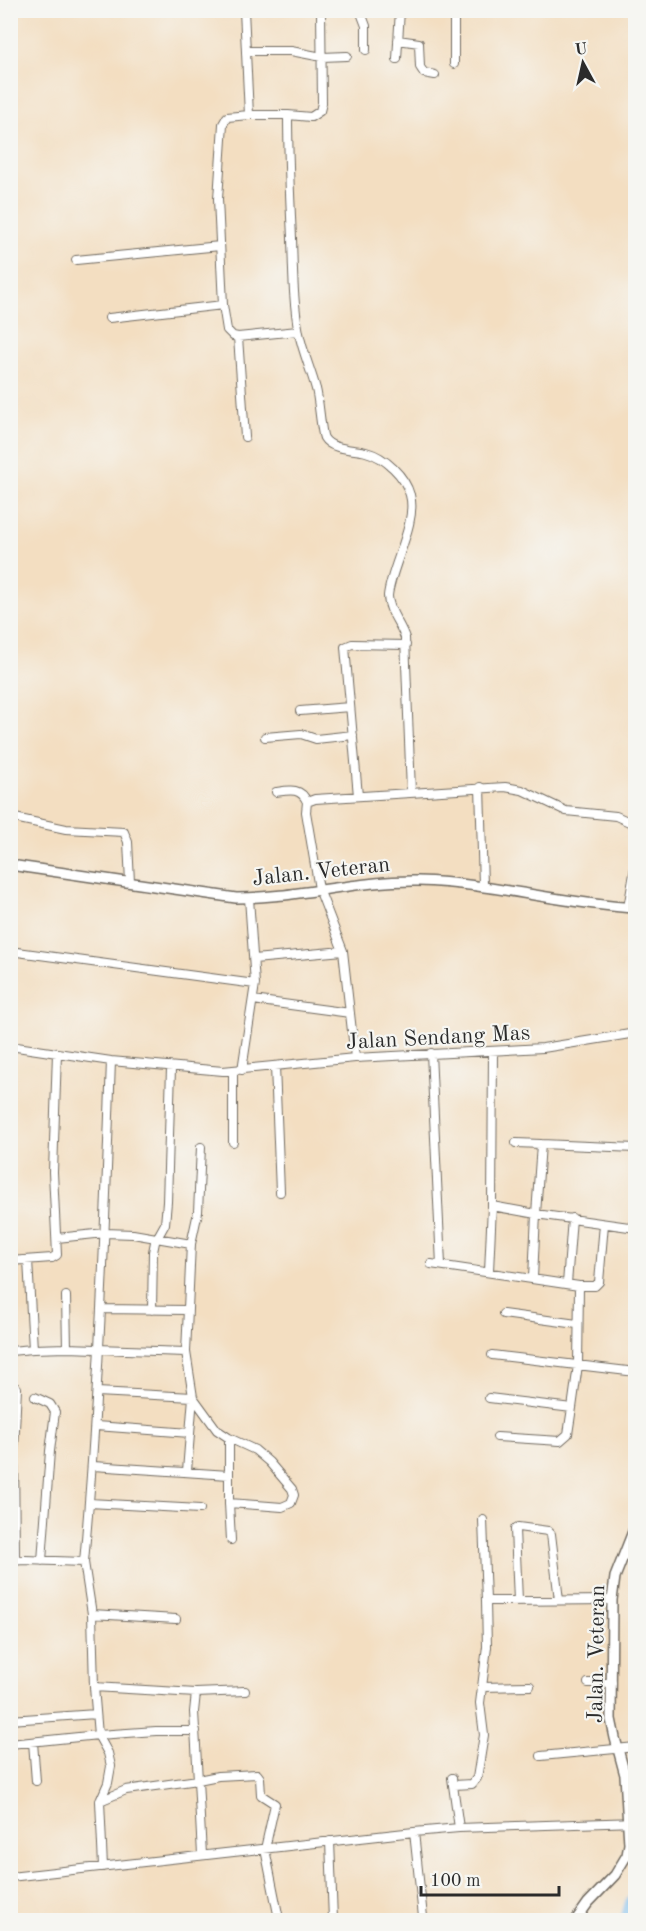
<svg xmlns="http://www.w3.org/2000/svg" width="646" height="1931" viewBox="0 0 646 1931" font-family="'Old Standard TT',serif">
	<rect width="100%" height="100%" fill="#f6f6f2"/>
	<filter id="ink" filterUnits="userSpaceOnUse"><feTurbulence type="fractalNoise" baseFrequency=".0167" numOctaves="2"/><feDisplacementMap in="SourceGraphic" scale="12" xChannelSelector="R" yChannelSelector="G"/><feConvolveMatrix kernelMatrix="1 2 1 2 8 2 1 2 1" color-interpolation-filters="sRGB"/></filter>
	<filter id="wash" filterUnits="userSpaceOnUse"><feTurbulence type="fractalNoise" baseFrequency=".008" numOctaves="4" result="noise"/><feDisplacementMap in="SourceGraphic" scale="24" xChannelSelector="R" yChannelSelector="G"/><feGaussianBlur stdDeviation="1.35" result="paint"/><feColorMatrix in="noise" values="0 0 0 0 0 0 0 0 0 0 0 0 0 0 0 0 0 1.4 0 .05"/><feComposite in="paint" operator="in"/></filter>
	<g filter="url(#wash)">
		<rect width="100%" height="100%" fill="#f3dec1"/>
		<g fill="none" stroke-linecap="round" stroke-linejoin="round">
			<!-- river -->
			<path stroke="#76baec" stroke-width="16" d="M 628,1920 L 633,1903 L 636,1901"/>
		</g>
	</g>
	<g filter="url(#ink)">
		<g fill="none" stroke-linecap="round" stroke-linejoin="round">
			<!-- minor casing -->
			<g stroke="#716a60" stroke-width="10">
				<path id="minor" d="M 244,10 L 249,115 L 288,115 C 288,156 290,197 292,238 C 293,269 293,302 299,333 C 303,353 311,370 316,389 C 319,399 321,433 324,438 C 331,450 354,449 366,452 C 385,457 405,476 410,495 C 418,522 390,569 388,596 C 388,611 401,624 405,638 L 411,792
					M 360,10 L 366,26 L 366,50
					M 454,10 L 454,64
					M 398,40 L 419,43 L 420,67 L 424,73 L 435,75
					M 246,51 L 291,51 L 322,57 L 347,56
					M 397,59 L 400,10
					M 249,115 L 227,117 L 223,124 L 218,199 L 223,305 L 227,330 L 233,336 L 238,337 L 298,331
					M 288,115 L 311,117 L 320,111 L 322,103 L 321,10
					M 76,260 L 220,246
					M 109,318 L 223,305
					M 238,337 L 245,437
					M 300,711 L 350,707
					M 265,737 L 301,734 L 316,739 L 353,735
					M 480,787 L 483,885
					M 276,792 C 289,790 301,787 307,802
					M 358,796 L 345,647 L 352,644 L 406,645
					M 10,817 L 66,829 L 124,832 L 128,842 L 130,882
					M 628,908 L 636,862
					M 10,951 L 255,984
					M 254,959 L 343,951
					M 253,1000 L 350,1013
					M 10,1046 L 111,1061 L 223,1071 L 355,1058 L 543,1048 L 636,1033
					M 431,1053 L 441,1265
					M 355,1058 L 343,951 L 319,889 L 306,812 L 307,802 L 315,799 L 505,787 L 522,790 L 566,811 L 616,816 L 636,825
					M 275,1066 L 280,1192
					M 242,1070 L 255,984 L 249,898
					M 233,1142 L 233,1071
					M 541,1144 L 636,1148
					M 492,1206 L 536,1214 L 541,1144 L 516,1143
					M 57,1238 L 105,1233 L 133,1234 L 191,1244
					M 10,1261 L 52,1258 L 57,1255 L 53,1172 L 57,1053
					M 431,1264 L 579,1286 L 578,1365 L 572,1408 L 489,1398
					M 489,1271 L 492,1206 L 493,1051
					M 533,1278 L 536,1214 L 636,1228
					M 567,1284 L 572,1218
					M 579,1286 L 595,1286 L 599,1282 L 604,1224
					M 66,1296 L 67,1348
					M 101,1309 L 188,1310
					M 152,1310 L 153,1252 L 155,1242 L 165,1224 L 167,1202 L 171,1068
					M 503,1314 L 577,1324
					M 33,1349 L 67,1348 L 186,1352 L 191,1244 L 198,1212 L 201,1147
					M 10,1351 L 33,1349 L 28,1260
					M 186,1352 L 193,1397 L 217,1430 L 229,1438 L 255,1450 L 269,1462 L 292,1489 L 294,1495 L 291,1503 L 282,1507 L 229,1503 L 229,1438
					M 492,1355 L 636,1372
					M 97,1392 L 193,1397 L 187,1471
					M 35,1397 L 50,1404 L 55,1412 L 50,1451 L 42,1561
					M 96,1426 L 190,1433
					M 497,1437 L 560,1441 L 568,1434 L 572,1408
					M 93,1466 L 229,1475
					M 89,1503 L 200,1509
					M 229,1503 L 231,1540
					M 483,1520 L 486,1601 L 612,1600
					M 15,1560 L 14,1450 L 17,1388
					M 10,1561 L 25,1560 L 84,1562 C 99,1395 105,1228 111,1061
					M 84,1562 L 92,1614 L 94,1687
					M 518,1601 L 515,1529 L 518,1527 L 548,1531 L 551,1534 L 559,1600
					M 92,1614 L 176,1619
					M 588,1683 L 612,1683
					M 482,1687 L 530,1686
					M 196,1693 L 194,1712 L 198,1780 L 218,1776 L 257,1774 L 260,1778 L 261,1795 L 275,1804 L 265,1849 L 278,1914
					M 10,1720 L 96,1714
					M 196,1731 L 156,1731 L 98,1735 L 94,1687 L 196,1693 L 245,1691
					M 33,1742 L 36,1781
					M 10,1744 L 98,1735 L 108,1753 L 111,1766 L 108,1783 L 100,1801 L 103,1867
					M 541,1756 L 636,1747
					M 452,1778 L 459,1828
					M 454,1785 L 472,1784 L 477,1778 L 484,1735 L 480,1703 L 487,1647 L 486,1601
					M 100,1801 L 126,1790 L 198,1780 L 202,1855
					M 414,1832 L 423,1917
					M 330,1841 L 333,1920
					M 10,1877 L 414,1832 L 459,1828 L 636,1822"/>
			</g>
			<!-- tertiary casing -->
			<g stroke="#716a60" stroke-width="12">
				<path id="tertiary" d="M 10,865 L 236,898 C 297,898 357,880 418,881 C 492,883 562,904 636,908
					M 576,1920 L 588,1903 L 615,1875 L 627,1855 L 629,1844 L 625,1775 L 615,1738 L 611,1719 L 612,1600 L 615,1577 L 636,1524"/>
			</g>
			<!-- minor -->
			<use href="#minor" stroke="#fff" stroke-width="8"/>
			<!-- tertiary -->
			<use href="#tertiary" stroke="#fff" stroke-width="9"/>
		</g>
	</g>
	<g text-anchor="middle" stroke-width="4.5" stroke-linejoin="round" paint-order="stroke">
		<!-- street labels -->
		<g font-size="22" fill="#2b2b2b" stroke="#f6f6f2">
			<text transform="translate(321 870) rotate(-6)" y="8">Jalan. Veteran</text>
			<text transform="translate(438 1036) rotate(-3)" y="8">Jalan Sendang Mas</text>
			<text transform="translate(595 1654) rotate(-89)" y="8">Jalan. Veteran</text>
		</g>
	</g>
	<!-- margin -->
	<rect width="646" height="1931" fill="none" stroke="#f6f6f2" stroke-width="36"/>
	<!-- north arrow -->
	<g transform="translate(583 63) rotate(352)" stroke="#f6f6f2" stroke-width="4.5" paint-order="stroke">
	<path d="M0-4.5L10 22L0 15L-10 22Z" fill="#2b2b2b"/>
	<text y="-9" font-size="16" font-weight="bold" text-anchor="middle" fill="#2b2b2b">U</text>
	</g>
	<!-- scale -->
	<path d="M421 1886v9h138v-9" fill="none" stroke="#2b2b2b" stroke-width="3"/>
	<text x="430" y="1886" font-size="18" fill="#2b2b2b" stroke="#f6f6f2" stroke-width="4.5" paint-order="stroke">100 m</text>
</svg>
